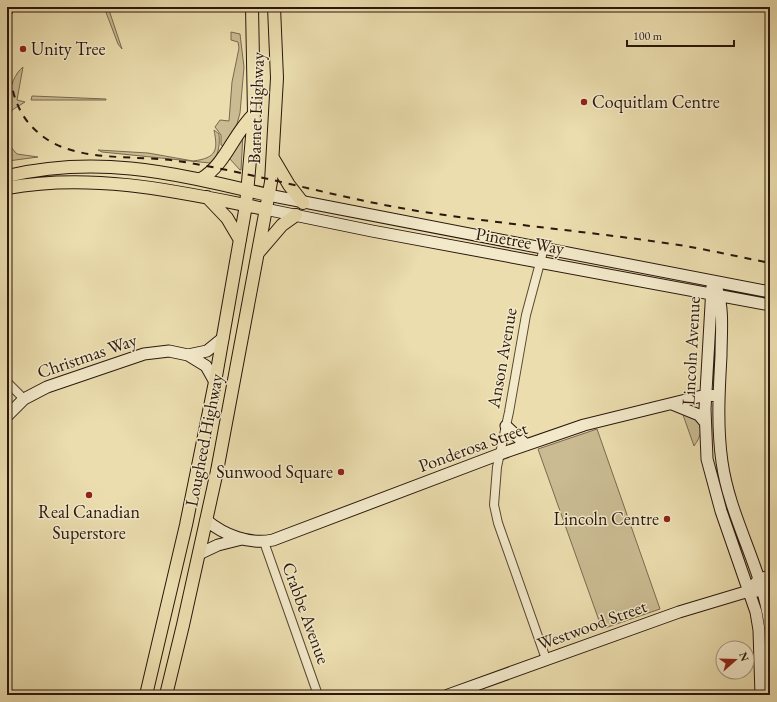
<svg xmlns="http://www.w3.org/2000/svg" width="777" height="702" viewBox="0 0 777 702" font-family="'EB Garamond',serif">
	<rect width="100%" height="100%" fill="#ebddae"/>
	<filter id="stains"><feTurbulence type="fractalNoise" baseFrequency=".005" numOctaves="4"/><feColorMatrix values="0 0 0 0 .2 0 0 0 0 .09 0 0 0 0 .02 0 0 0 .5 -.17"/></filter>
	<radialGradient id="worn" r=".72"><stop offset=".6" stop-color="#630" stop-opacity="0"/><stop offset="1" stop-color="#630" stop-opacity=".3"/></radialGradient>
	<!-- green -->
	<path fill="#cabb92" stroke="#7a694f" d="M 104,7 L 108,7 L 122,49 L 118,44 Z
		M 231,32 L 240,34 L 244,67 L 240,113 L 237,124 L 223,146 L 221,145 L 221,135 L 215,127 L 220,120 L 229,121 L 232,82 L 239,48 L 238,42 L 231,40 Z
		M 23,67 L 17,100 L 25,102 L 12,110 L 7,134 C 7,114 6,81 23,67 Z
		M 32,96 L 106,99 L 106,100 L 31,100 Z
		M 214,130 L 219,134 C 220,144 219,157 210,163 L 102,152 L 98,150 L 148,153 L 193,161 C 217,158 218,150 214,130 Z
		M 243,134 L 241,170 L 240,170 L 229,158 Z
		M 7,143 L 17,154 L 38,157 L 8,161 Z
		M 682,412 C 700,420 707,428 694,446 Z
		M 597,429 L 660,609 L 602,629 L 538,449 Z"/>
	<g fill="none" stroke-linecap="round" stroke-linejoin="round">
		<!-- street casing -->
		<g stroke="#5a4834" stroke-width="10">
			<path id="street" d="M 544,248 L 526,315 L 509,412 L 497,467 L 494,505 L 498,523 L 546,659
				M 7,382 L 24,399
				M 264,542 L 318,695"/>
		</g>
		<!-- secondary casing -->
		<g stroke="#2a170c" stroke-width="13">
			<path id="secondary" d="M 268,195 L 770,292
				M 265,209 L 372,231 L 770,305
				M 712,287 L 705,409 L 707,459 L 721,511 L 756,612 L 759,630 L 761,695
				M 717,289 C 724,310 721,334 721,356 C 719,391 717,427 722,462 C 730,519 763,569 770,626
				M 188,355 L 206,366 L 215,382
				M 672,404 L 699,415 L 704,421
				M 7,416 L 24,399 L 47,387 L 144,354 L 169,351 L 188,355 L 207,351 L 223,338
				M 506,426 L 526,445
				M 206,520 C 224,535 249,545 273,540 L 500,454 L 584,425 L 706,395 L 719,396
				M 199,554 L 218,545 L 242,539
				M 755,584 L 759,579 L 770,576
				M 448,695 L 679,612 L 749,591 L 763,591 L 770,589"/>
		</g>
		<!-- primary casing -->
		<g stroke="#2a170c" stroke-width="14">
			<path id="primary" d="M 273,158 L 289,185 L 303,203
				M 7,176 C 102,154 176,174 268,195
				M 201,179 C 226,164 233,134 254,114
				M 7,188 C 94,172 180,192 265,209
				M 207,197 L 227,218 L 240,240
				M 258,253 L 282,225 L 296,215
				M 146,695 L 186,525 L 215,382 L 246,205 L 254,114 L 252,7
				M 166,695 L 183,625 L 217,471 L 271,182 L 277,78 L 274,7"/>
		</g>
		<!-- street -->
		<use href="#street" stroke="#f2e9ca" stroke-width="8"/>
		<!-- secondary -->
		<use href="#secondary" stroke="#f2e9ca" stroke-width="11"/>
		<!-- primary -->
		<use href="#primary" stroke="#ebddae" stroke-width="12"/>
		<!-- rail -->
		<path stroke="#2a170c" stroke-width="2" stroke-dasharray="7 7" stroke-linecap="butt" d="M 12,7 C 9,56 0,109 48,140 C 83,162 137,155 178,161 C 260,174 341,199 424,212 C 509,225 594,232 679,245 C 709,250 740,257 770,263"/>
	</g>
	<!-- markers -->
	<g fill="#8f2418" stroke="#f2e9ca" stroke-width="1.5">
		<circle cx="23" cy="49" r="4"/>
		<circle cx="584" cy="102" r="4"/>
		<circle cx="341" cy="472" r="4"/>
		<circle cx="89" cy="495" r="4"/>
		<circle cx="667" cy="519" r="4"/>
	</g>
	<g text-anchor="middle" stroke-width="3" stroke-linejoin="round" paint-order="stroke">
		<!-- poi labels -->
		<g font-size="18" fill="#2a170c" stroke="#f2e9ca" text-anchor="start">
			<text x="31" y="55">Unity Tree</text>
			<text x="592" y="108">Coquitlam Centre</text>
			<text x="333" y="478" text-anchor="end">Sunwood Square</text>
			<text x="89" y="518" text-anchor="middle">Real Canadian<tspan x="89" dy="21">Superstore</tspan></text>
			<text x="659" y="525" text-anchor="end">Lincoln Centre</text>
		</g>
		<!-- street labels -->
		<g font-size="18" fill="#2a170c" stroke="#f2e9ca">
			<text transform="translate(256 108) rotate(-88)" y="6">Barnet Highway</text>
			<text transform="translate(520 241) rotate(10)" y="6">Pinetree Way</text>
			<text transform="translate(691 351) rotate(-87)" y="6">Lincoln Avenue</text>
			<text transform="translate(87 356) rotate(-19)" y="6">Christmas Way</text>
			<text transform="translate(502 358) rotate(-80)" y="6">Anson Avenue</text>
			<text transform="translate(204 440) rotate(-79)" y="6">Lougheed Highway</text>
			<text transform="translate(473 447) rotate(-20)" y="6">Ponderosa Street</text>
			<text transform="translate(306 613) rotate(70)" y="6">Crabbe Avenue</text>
			<text transform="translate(592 625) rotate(-20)" y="6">Westwood Street</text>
		</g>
	</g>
	<!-- margin -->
	<rect width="777" height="702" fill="none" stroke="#ebddae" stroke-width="24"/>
	<rect x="8" y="8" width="761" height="686" fill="none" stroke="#2a170c" stroke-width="2"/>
	<rect x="12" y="12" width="753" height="678" fill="none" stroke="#2a170c"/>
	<!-- north arrow -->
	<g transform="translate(735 660) rotate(70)"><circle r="19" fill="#f2e9ca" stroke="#a2957e"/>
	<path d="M0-3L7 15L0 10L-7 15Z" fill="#8f2418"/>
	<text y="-6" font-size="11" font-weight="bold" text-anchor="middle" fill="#2a170c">N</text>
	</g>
	<!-- scale -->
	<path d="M627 40v6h107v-6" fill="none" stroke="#2a170c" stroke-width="2"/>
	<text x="633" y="40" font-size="12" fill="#2a170c" stroke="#f2e9ca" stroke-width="3" paint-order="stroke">100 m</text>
	<rect width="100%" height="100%" filter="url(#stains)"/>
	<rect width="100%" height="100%" fill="url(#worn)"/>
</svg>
